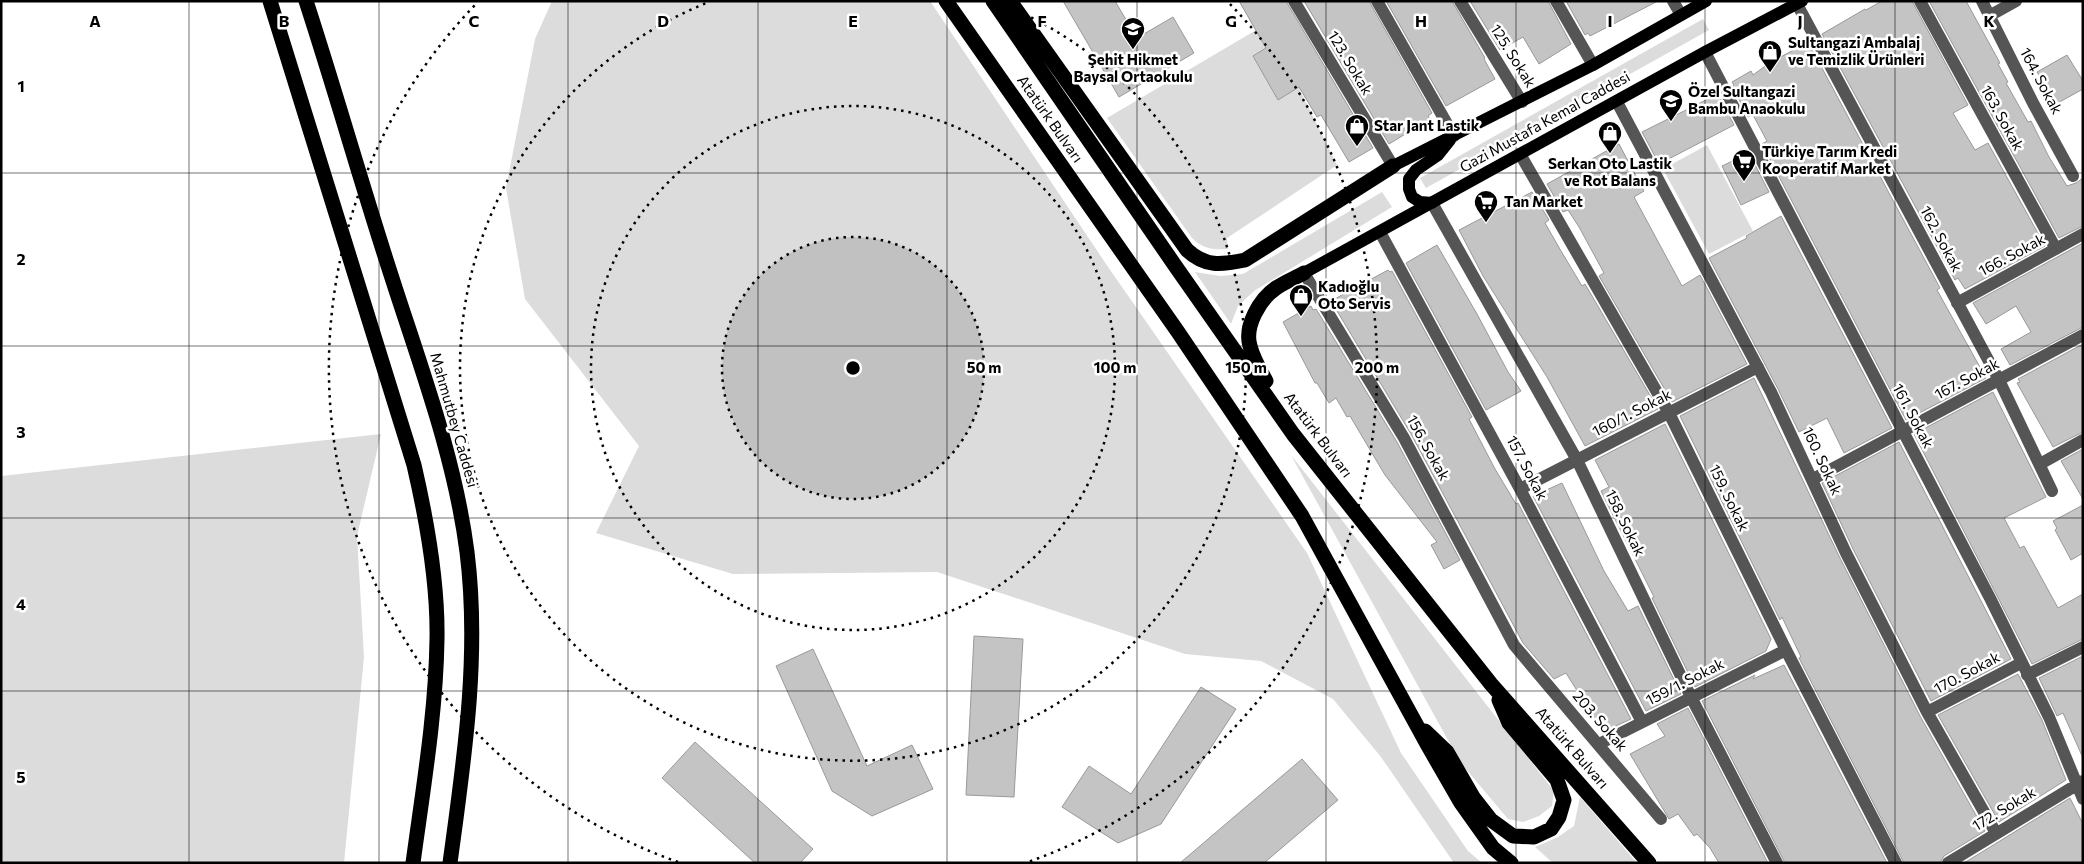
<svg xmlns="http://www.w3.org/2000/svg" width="2084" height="864" viewBox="0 0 2084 864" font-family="Commissioner,sans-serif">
	<rect width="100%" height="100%" fill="#fff"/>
	<!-- green -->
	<path fill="#dcdcdc" d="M 552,1 L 930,1 L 1106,264 L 1307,553 L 1401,753 L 1468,851 L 1482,863 L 1454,863 L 1381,757 L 1333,699 L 1261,661 L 1185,654 L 937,572 L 733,574 L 596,533 L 639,446 L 525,299 L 506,188 L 535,39 Z
		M 1703,19 L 1709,30 L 1426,188 L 1420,178 Z
		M 1263,26 L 1300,90 L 1337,165 L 1227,238 L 1228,249 C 1213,250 1203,249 1192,238 L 1107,118 Z
		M 1707,145 L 1753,231 L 1709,254 L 1663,169 Z
		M 1382,192 L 1392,207 L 1254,291 L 1238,306 L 1231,324 L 1195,272 L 1220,276 L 1243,274 Z
		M 381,434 L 357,536 L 364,657 L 344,863 L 1,863 L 1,476 Z
		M 1291,455 L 1554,791 L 1552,806 L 1539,816 L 1523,822 L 1508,819 L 1460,762 Z
		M 1580,797 L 1637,863 L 1553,863 L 1535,847 L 1558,837 L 1574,826 Z"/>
	<!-- building -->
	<path fill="#c4c4c4" stroke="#999" d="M 1063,1 L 1115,1 L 1137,38 L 1173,17 L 1194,53 L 1119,97 Z
		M 1239,1 L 1286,1 L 1373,148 L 1349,162 L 1321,115 L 1317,117 L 1299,87 L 1278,100 L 1253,56 L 1266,48 Z
		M 1304,1 L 1369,1 L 1432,113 L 1428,116 L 1430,119 L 1389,144 Z
		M 1386,1 L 1452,1 L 1485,58 L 1484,59 L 1495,79 L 1446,106 Z
		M 1470,1 L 1548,1 L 1571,44 L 1539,64 L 1523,37 L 1500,50 Z
		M 1566,1 L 1658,1 L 1590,36 L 1588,33 L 1585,35 Z
		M 1882,1 L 1912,1 L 1968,105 L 1953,113 L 1975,150 L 1988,143 L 2045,246 L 1965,289 L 1958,278 L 1955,280 L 1822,34 L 1865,9 L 1866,10 Z
		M 1929,1 L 1966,1 L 2000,63 L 1998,64 L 2008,82 L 2006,83 L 2028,122 L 2031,121 L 2049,157 L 2067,186 L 2076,183 L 2083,178 L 2083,226 L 2059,238 Z
		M 1808,42 L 1940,288 L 1937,290 L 1986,378 L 1906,420 L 1762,144 L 1767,141 L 1753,115 L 1748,117 L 1732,86 L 1734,85 L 1732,82 L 1751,71 L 1753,75 L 1768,64 Z
		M 2067,55 L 2083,81 L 2083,89 L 2056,104 L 2037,72 Z
		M 1718,94 L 1734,125 L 1659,164 L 1642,132 Z
		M 1619,144 L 1644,191 L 1634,197 L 1682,286 L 1700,275 L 1747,364 L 1672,402 L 1599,276 L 1604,273 L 1579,227 L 1568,210 L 1563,212 L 1547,184 Z
		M 1749,153 L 1769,192 L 1741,205 L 1722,166 Z
		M 1532,192 L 1549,220 L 1545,223 L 1561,251 L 1582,286 L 1585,284 L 1658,409 L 1585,446 L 1547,377 L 1483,276 L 1459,230 Z
		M 1781,216 L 1892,428 L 1844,453 L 1827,418 L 1799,432 L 1778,389 L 1709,258 L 1747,238 L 1746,236 Z
		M 2083,243 L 2083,327 L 2010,365 L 2001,349 L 2031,332 L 2016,306 L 1986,324 L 1973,303 Z
		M 1437,245 L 1477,314 L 1508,372 L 1521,391 L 1486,410 L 1406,263 Z
		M 1388,270 L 1390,272 L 1392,271 L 1472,417 L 1469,419 L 1495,469 L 1516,504 L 1518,503 L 1631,719 L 1603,732 L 1566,673 L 1554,679 L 1523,643 L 1411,434 L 1331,301 Z
		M 1311,306 L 1313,310 L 1316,309 L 1397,442 L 1460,560 L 1444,569 L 1431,545 L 1437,542 L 1385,475 L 1350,416 L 1347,417 L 1336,398 L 1329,403 L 1317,383 L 1315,383 L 1283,322 Z
		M 2083,344 L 2083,432 L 2053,447 L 2017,383 L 2020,382 L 2018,379 Z
		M 1754,378 L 1839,556 L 1920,716 L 1985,831 L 1944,856 L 1940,863 L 1904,863 L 1799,658 L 1801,657 L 1782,617 L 1780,620 L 1680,416 Z
		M 1993,392 L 2046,497 L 2004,518 L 2020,548 L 2024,546 L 2058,608 L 2083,594 L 2083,639 L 2032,664 L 1914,434 Z
		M 1665,424 L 1771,639 L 1766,651 L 1695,687 L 1652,598 L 1654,597 L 1601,491 L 1609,487 L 1595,460 Z
		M 1899,442 L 2011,659 L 1931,701 L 1853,549 L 1822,483 Z
		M 2083,449 L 2083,499 L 2061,461 Z
		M 1562,483 L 1604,571 L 1628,611 L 1638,606 L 1681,694 L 1646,711 L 1533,496 Z
		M 2083,505 L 2083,553 L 2071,560 L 2055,530 L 2057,528 L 2053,521 Z
		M 974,636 L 1023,639 L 1014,797 L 966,795 Z
		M 813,649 L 867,766 L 912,745 L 933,789 L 872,816 L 832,791 L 776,666 Z
		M 2083,656 L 2083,758 L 2063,713 L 2057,716 L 2039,678 Z
		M 1784,665 L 1887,863 L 1785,863 L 1702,701 L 1755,675 L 1753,679 Z
		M 2018,674 L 2042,720 L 2066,780 L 1999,822 L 1938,715 Z
		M 1201,687 L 1236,709 L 1161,824 L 1118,843 L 1062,807 L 1089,766 L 1131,794 Z
		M 1688,708 L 1768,863 L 1719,863 L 1710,848 L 1697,834 L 1694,836 L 1678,814 L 1669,819 L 1630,754 L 1665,736 L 1657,724 Z
		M 695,742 L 813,849 L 800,863 L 755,863 L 662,778 Z
		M 1302,759 L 1338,800 L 1264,863 L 1180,863 Z
		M 2070,798 L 2083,824 L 2083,863 L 1964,863 Z"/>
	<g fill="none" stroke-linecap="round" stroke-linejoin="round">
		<!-- minor -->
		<path stroke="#555" stroke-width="12" d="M 1294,1 L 1393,166
			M 1377,1 L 1454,136
			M 1460,1 L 1522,102
			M 1556,1 L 1593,65
			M 1673,1 L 1681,15
			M 1920,1 L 2056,249
			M 1982,1 L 2033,103 L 2073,176
			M 1797,4 L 1999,380 L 2052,491
			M 1989,16 L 2016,1
			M 1705,52 L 1990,598 L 2049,717 L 2083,799
			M 1617,102 L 1771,392 L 1846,553 L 1927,712 L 1996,833
			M 1520,154 L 1669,413 L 1786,650 L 1896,863
			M 1432,203 L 1577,460 L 1691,697 L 1777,863
			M 1380,232 L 1520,489 L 1642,722
			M 1304,273 L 1404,438 L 1514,645 L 1661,819
			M 1957,303 L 2083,234
			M 2040,464 L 2083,440
			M 1813,479 L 2083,335
			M 1520,489 L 1758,367
			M 2027,675 L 2083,647
			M 1927,712 L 2021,663
			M 1599,744 L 1786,650
			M 1948,863 L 2083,781"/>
		<!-- major -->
		<path stroke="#000" stroke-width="12" d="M 1393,166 L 1593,65 L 1706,1
			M 1432,203 L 1420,202 L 1412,197 L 1409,189 L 1409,179 L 1416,170 L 1438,155 L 1450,140
			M 1304,273 L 1705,52 L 1802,1"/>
		<!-- highway -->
		<path stroke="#000" stroke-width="15" d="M 270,1 L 414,465 C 427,521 438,581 437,639 C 436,713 423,789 413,863
			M 306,1 C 336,93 362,186 392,278 C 421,368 455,458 467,552 C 480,656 464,760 450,863
			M 946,1 L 1178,332 L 1302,516 L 1427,744 L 1461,803 L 1493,848 L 1511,863
			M 993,1 L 1176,267 L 1293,434 L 1491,684 L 1649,863
			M 1010,1 L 1187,250 C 1205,267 1221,265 1245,260 L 1393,166
			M 1266,381 C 1260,370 1253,358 1250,346 C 1244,326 1260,299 1276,288 C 1285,282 1295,278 1304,273
			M 1425,731 L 1447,752 L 1473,797 L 1491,820 L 1513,836 L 1534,837 L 1551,829 L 1559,817 L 1564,800 L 1557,780 L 1509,723 L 1499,700"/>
	</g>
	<!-- grid -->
	<path fill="none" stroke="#000" stroke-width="1" stroke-opacity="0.55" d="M 189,1 L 189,863M 379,1 L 379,863M 568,1 L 568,863M 758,1 L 758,863M 947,1 L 947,863M 1137,1 L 1137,863M 1326,1 L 1326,863M 1516,1 L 1516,863M 1705,1 L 1705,863M 1895,1 L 1895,863M 1,173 L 2083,173M 1,346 L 2083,346M 1,518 L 2083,518M 1,691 L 2083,691"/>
	<!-- distance rings -->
	<circle cx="853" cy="368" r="131" fill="#000" fill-opacity=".12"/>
	<g fill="none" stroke="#000" stroke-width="2.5" stroke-dasharray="2.5 5">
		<circle cx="853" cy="368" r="131"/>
		<circle cx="853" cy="368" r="262"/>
		<path d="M997 2A393 393 0 1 1 709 2"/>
		<path d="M678 862A524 524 0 0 1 476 4M1230 4A524 524 0 0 1 1028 862"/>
	</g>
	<!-- icons -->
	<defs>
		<g id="school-pin" transform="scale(1.25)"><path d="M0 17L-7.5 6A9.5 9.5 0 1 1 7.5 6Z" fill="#000" stroke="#fff"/><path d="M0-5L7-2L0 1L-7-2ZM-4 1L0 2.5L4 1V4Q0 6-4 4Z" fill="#fff"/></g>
		<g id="shop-pin" transform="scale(1.25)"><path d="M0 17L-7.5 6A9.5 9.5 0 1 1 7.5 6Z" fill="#000" stroke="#fff"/><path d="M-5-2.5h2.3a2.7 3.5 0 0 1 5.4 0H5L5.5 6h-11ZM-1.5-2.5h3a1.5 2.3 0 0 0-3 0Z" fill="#fff"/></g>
		<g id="supermarket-pin" transform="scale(1.25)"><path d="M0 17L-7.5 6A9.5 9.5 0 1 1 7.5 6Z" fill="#000" stroke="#fff"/><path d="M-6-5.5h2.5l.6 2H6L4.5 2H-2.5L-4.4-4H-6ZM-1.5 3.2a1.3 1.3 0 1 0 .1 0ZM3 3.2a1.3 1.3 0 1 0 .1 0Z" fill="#fff"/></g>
	</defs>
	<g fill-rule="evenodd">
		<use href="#school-pin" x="1133" y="29"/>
		<use href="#shop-pin" x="1770" y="52"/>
		<use href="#school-pin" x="1671" y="101"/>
		<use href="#shop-pin" x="1357" y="126"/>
		<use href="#shop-pin" x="1610" y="133"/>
		<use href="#supermarket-pin" x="1744" y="161"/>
		<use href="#supermarket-pin" x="1486" y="202"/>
		<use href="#shop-pin" x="1301" y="296"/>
	</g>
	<g text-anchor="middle" stroke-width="5" stroke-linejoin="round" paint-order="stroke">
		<!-- poi labels -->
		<g font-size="15" font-weight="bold" fill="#000" stroke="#fff" text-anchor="start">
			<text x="1788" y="48">Sultangazi Ambalaj<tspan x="1788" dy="17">ve Temizlik Ürünleri</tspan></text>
			<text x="1133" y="65" text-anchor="middle">Şehit Hikmet<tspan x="1133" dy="17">Baysal Ortaokulu</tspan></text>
			<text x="1688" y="97">Özel Sultangazi<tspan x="1688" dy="17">Bambu Anaokulu</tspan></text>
			<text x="1374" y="131">Star Jant Lastik</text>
			<text x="1762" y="157">Türkiye Tarım Kredi<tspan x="1762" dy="17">Kooperatif Market</tspan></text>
			<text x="1610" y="169" text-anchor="middle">Serkan Oto Lastik<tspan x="1610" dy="17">ve Rot Balans</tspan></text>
			<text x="1504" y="207">Tan Market</text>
			<text x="1318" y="292">Kadıoğlu<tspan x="1318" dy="17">Oto Servis</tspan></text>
		</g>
		<!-- street labels -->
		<g font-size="15" fill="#000" stroke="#fff">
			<text transform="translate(1513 56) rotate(58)" y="5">125. Sokak</text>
			<text transform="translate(1350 63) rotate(59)" y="5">123. Sokak</text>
			<text transform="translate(2041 81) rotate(62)" y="5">164. Sokak</text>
			<text transform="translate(2002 118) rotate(61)" y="5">163. Sokak</text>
			<text transform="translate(1050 119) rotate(55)" y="5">Atatürk Bulvarı</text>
			<text transform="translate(1545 122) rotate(-29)" y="5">Gazi Mustafa Kemal Caddesi</text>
			<text transform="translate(1941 239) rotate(62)" y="5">162. Sokak</text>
			<text transform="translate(2012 255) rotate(-28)" y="5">166. Sokak</text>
			<text transform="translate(1967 379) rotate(-28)" y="5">167. Sokak</text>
			<text transform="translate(1632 413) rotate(-27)" y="5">160/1. Sokak</text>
			<text transform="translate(1913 416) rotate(62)" y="5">161. Sokak</text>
			<text transform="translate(454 420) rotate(74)" y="5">Mahmutbey Caddesi</text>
			<text transform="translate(1318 435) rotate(53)" y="5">Atatürk Bulvarı</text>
			<text transform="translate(1428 448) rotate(61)" y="5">156. Sokak</text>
			<text transform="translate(1822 461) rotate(65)" y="5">160. Sokak</text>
			<text transform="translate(1527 468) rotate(62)" y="5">157. Sokak</text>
			<text transform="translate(1729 498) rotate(64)" y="5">159. Sokak</text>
			<text transform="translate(1625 523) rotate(64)" y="5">158. Sokak</text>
			<text transform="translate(1967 673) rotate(-28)" y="5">170. Sokak</text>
			<text transform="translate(1685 682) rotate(-27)" y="5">159/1. Sokak</text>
			<text transform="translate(1600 721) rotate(49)" y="5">203. Sokak</text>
			<text transform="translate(1572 748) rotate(49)" y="5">Atatürk Bulvarı</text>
			<text transform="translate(2004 809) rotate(-31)" y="5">172. Sokak</text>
		</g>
	</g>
	<g font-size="16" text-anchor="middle" font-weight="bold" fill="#000" stroke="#fff" stroke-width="5" stroke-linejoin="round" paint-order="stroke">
		<text x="95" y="27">A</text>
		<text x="284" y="27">B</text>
		<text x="474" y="27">C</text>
		<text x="663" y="27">D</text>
		<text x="853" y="27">E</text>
		<text x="1042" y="27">F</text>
		<text x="1231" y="27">G</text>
		<text x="1421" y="27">H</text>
		<text x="1610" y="27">I</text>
		<text x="1800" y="27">J</text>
		<text x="1989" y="27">K</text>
		<text x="21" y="92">1</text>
		<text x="21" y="265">2</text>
		<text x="21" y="438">3</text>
		<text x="21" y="610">4</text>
		<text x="21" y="783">5</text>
	</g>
	<circle cx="853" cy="368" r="8" fill="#000" stroke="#fff" stroke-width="2.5"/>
	<g font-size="15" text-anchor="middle" font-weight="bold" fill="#000" stroke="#fff" stroke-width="5" stroke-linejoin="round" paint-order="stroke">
		<text x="984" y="373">50 m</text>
		<text x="1115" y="373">100 m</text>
		<text x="1246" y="373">150 m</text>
		<text x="1377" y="373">200 m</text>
	</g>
	<!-- border -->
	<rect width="2084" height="864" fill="none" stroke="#000000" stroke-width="5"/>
</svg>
